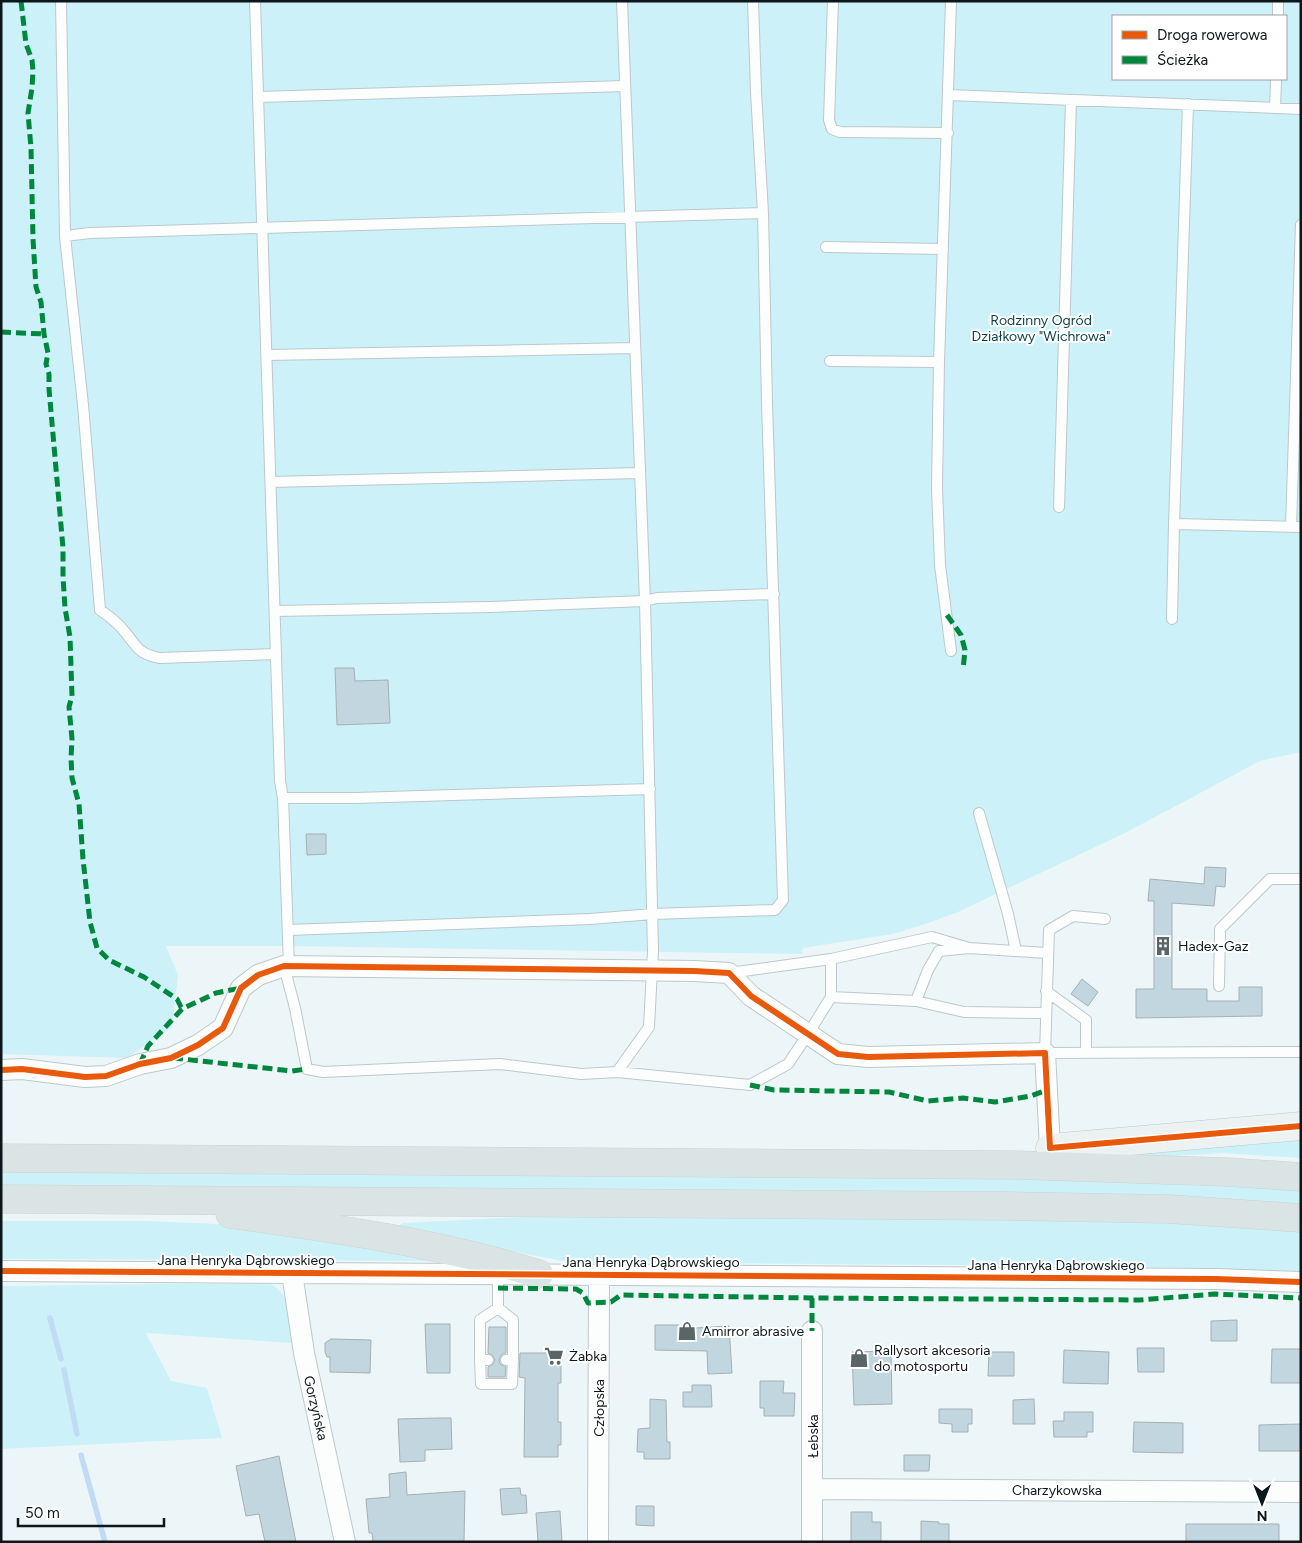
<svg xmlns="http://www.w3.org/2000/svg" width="1302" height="1543" viewBox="0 0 1302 1543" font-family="Figtree,sans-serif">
	<rect width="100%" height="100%" fill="#ecf6f8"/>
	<!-- green -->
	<path fill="#ccf1f9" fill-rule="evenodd" d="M 1,1 L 1301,1 L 1301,752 L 1260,761 L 1127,832 L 958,912 L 928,923 L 893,934 L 803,948 L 802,954 L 288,946 L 166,946 L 178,975 L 172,1027 L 127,1058 L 1,1054 ZM 1113,16 L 1286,16 L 1286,79 L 1113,79 Z
		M 1301,1134 L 1301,1158 L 1222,1153 L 1156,1157 L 1103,1155 Z
		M 1,1169 L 1017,1176 L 1301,1189 L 1301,1206 L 1,1187 Z
		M 546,1216 L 1131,1219 L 1301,1230 L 1301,1271 L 1091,1266 L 568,1262 L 439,1237 L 398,1226 L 403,1223 Z
		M 1,1221 L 147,1221 L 241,1225 L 458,1261 L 1,1259 Z
		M 163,1284 L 271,1284 C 293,1297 289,1321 291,1343 L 146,1333 L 171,1381 L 207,1388 L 222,1438 L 1,1449 L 1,1286 Z"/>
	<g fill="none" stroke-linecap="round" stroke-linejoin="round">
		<!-- stream -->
		<path stroke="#c1dbf4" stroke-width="5.5" d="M 50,1318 L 61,1359
			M 64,1370 L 77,1434
			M 81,1455 L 105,1542"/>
	</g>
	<!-- building -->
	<path fill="#c1d6df" stroke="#a6b0b3" d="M 335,668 L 354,668 L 355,681 L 388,680 L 390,723 L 337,725 Z
		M 306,834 L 326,834 L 326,854 L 307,855 Z
		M 1205,867 L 1226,868 L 1225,887 L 1216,886 L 1214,906 L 1172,903 L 1172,989 L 1207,989 L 1207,1001 L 1239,1001 L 1239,987 L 1262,987 L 1262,1016 L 1136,1018 L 1136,989 L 1154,989 L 1154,901 L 1148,901 L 1150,879 L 1204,884 Z
		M 1082,979 L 1098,992 L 1088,1006 L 1071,994 Z
		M 1237,1320 L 1237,1341 L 1211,1341 L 1211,1321 Z
		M 425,1324 L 450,1324 L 450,1373 L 427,1373 Z
		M 655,1325 L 679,1325 L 679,1329 L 729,1326 L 732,1373 L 708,1374 L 707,1351 L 655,1350 Z
		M 489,1327 L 506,1327 L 506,1353 L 502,1354 L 499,1360 L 500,1364 L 506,1367 L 505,1377 L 488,1377 L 488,1367 L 493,1364 L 495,1360 L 492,1355 L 488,1353 Z
		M 331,1339 L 371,1340 L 370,1373 L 330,1372 L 330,1357 L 327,1357 L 325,1352 L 325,1343 Z
		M 1137,1348 L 1164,1348 L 1164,1372 L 1138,1372 Z
		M 1272,1349 L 1301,1349 L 1301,1383 L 1271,1383 Z
		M 1064,1350 L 1109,1352 L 1108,1384 L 1063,1383 Z
		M 891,1351 L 892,1404 L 854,1405 L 852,1352 Z
		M 989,1352 L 1014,1352 L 1014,1376 L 988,1376 Z
		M 520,1353 L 561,1353 L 561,1383 L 558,1383 L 558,1422 L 561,1422 L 561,1445 L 558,1445 L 558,1457 L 524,1457 L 525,1378 L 519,1377 Z
		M 760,1381 L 784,1381 L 783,1393 L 795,1393 L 794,1416 L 764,1416 L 764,1408 L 760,1408 Z
		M 692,1385 L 711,1385 L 712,1407 L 683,1407 L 683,1392 L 692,1392 Z
		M 650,1399 L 666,1400 L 667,1442 L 670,1442 L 670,1459 L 644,1459 L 644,1452 L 637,1452 L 638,1429 L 650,1428 Z
		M 1034,1399 L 1035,1424 L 1013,1424 L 1013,1400 Z
		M 939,1409 L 972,1409 L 972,1424 L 968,1424 L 968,1432 L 952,1432 L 952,1424 L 939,1423 Z
		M 1064,1412 L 1093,1412 L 1093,1432 L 1087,1432 L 1087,1437 L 1054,1437 L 1053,1421 L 1064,1421 Z
		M 439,1418 L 451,1418 L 452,1449 L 425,1450 L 425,1461 L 400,1462 L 398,1419 Z
		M 1134,1422 L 1183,1423 L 1183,1453 L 1133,1452 Z
		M 1301,1424 L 1301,1451 L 1259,1451 L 1259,1425 Z
		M 904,1455 L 930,1455 L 929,1471 L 904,1471 Z
		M 279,1456 L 284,1482 L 296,1542 L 265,1542 L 259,1514 L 246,1516 L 236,1466 Z
		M 406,1472 L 407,1495 L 465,1491 L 464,1542 L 373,1542 L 372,1533 L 369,1533 L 366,1499 L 390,1497 L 389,1474 Z
		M 520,1488 L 521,1495 L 526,1495 L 527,1513 L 502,1515 L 500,1489 Z
		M 636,1506 L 654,1506 L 654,1526 L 636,1525 Z
		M 560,1511 L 562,1541 L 538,1542 L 536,1513 Z
		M 851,1512 L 872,1512 L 872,1522 L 881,1522 L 881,1542 L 851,1542 Z
		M 921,1521 L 939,1522 L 939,1524 L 949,1524 L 949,1542 L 921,1542 Z
		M 1186,1524 L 1279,1524 L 1279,1542 L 1186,1542 Z"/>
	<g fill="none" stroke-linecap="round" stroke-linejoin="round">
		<!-- lane casing -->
		<g stroke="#bdc8ca" stroke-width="12">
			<path id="lane" d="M 61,1 L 65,236 L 83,405 L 100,610 C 109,616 118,623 125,632 C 138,648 138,653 159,658 L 276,654
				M 255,1 L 280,781 L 283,798 L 289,966
				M 833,1 L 829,120 L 832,129 L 840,132 L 948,133
				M 1278,16 L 1278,1
				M 949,95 L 1301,109
				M 258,97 L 625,86
				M 1188,104 L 1174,524 L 1301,527
				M 1275,108 L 1276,79
				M 65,236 L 90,233 L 763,213
				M 826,247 L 943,249
				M 267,355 L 635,348
				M 830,361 L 939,362
				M 271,482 L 640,473
				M 1059,507 L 1071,100
				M 1291,526 L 1301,225
				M 275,611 L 490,607 L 645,601 L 657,598 L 774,594
				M 1172,619 L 1174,524
				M 951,651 L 940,565 L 937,488 L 939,362 L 951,1
				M 283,798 L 356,798 L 650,789
				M 979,813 L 1008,914 L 1016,951
				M 1105,919 L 1073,916 L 1049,930 L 1045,1053 L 1301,1052
				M 288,930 L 590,919 L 653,914 L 775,910 L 783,900 L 767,403 L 763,213 L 756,92 L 753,1
				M 284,966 L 295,1008 L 307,1069 L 323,1072 L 500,1064 L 581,1074 L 617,1072 L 750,1085 L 788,1064 L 808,1034 L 831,997 L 831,959
				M 729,973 L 831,959 L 932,937 L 969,948
				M 1219,986 L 1220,929 L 1270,879 L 1301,879
				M 1046,991 L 1086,1020 L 1086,1053
				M 831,997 L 916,1001 L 964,1012 L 1046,1013
				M 916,1001 L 928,970 L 939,951 L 969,948 L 1047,953
				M 617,1072 L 649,1027 L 653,951 L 645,601 L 622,1
				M 498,1274 L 498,1308
				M 480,1359 L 481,1384 L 512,1384 L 513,1358
				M 488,1360 L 480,1359 L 480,1320 L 498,1308 L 513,1320 L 513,1360 L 506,1360"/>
		</g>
		<!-- street casing -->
		<g stroke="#bdc8ca" stroke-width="22">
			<path id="street" d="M 1,1070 L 22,1069 L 85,1077 L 106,1076 L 140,1064 L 171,1058 L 198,1045 L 223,1028 L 241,988 L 258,975 L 284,966 L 694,971 L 729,973 L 751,996 L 838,1054 L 868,1057 L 1045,1053 L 1050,1148
				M 1,1271 L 1216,1279 L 1301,1282
				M 292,1273 L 304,1353 L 345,1542
				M 812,1331 L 812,1542
				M 813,1489 L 1301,1492
				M 598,1542 L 599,1274"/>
		</g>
		<!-- secondary casing -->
		<g stroke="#bdc8ca" stroke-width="29">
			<path id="secondary" d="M 1050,1148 L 1301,1126"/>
		</g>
		<!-- primary casing -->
		<g stroke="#ccd2d3" stroke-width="29">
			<path id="primary" d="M 1,1158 L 1017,1165 L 1228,1172 L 1301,1177
				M 1,1199 L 1009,1206 L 1168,1209 L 1301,1218
				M 230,1214 C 333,1228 439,1243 539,1274"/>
		</g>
		<!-- lane -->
		<use href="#lane" stroke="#fcfefe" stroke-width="10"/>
		<!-- street -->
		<use href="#street" stroke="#fcfefe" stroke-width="20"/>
		<!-- secondary -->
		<use href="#secondary" stroke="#ecf1f1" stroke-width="28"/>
		<!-- primary -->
		<use href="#primary" stroke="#dbe4e4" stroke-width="28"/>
		<!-- quiet -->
		<path stroke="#00873e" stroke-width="5" stroke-dasharray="10 5" stroke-linecap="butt" d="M 21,1 L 26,44 L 32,60 L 33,71 L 32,88 L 28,113 L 31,148 L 33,239 L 36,287 L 41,302 L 44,334 L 48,353 L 46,364 L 49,374 L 49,389 L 63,548 L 63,577 L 65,608 L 70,637 L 72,696 L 69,707 L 72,739 L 71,758 L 72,778 L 79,804 L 83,859 L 90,922 L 97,948 L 109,960 L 144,977 L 177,999 L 182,1009
			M 1,332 L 44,334
			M 947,615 L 961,635 L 965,650 L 963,670
			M 173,1058 L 292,1071 L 307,1069
			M 140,1064 L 148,1046 L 182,1009 L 216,993 L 241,988
			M 750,1085 L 774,1090 L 889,1092 L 928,1101 L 963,1098 L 995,1102 L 1031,1096 L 1047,1090
			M 498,1288 L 576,1289 L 583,1293 L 588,1303 L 611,1302 L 621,1295 L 812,1298 L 1140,1300 L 1215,1294 L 1301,1298
			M 812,1298 L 812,1331"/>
		<!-- cycleway casing -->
		<g stroke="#fff" stroke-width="9">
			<path id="cycleway" d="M 1,1070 L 22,1069 L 85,1077 L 106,1076 L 140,1064 L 171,1058 L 198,1045 L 223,1028 L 241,988 L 258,975 L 284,966 L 694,971 L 729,973 L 751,996 L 838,1054 L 868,1057 L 1045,1053 L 1050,1148 L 1301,1126
				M 1,1271 L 1216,1279 L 1301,1282"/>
		</g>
		<!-- cycleway -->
		<use href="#cycleway" stroke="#e8590c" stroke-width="6"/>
	</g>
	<!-- icons -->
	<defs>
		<g id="building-bare" transform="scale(1.5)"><path d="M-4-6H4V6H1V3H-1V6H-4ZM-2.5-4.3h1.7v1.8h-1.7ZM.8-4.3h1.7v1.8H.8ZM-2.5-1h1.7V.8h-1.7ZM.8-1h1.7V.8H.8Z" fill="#5a6568" stroke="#fff" stroke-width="2.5" paint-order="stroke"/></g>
		<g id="shop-bare" transform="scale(1.5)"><path d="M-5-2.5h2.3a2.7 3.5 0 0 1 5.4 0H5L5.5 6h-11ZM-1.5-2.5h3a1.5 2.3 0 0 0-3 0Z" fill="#5a6568" stroke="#fff" stroke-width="2.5" paint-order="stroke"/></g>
		<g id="supermarket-bare" transform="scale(1.5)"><path d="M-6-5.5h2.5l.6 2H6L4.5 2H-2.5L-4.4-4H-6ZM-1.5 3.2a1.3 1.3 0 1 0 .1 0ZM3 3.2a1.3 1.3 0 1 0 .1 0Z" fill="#5a6568" stroke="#fff" stroke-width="2.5" paint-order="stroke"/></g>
	</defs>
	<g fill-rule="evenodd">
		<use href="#building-bare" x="1163" y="946"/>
		<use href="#shop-bare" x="687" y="1331"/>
		<use href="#supermarket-bare" x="554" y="1356"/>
		<use href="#shop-bare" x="859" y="1358"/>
	</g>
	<g text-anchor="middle" stroke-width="4" stroke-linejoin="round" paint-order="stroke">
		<!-- park labels -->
		<g font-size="14" fill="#0a3f47" stroke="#fff">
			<text x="1041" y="325">Rodzinny Ogród<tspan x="1041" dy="16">Działkowy "Wichrowa"</tspan></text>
		</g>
		<!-- poi labels -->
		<g font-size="14" fill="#0b171a" stroke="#fff" text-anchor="start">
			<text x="1178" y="951">Hadex-Gaz</text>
			<text x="702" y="1336">Amirror abrasive</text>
			<text x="874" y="1355">Rallysort akcesoria<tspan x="874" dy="16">do motosportu</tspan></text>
			<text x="569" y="1361">Żabka</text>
		</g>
		<!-- street labels -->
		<g font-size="14" fill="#0b171a" stroke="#fff">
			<text x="246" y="1265">Jana Henryka Dąbrowskiego</text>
			<text x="651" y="1267">Jana Henryka Dąbrowskiego</text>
			<text x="1056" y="1270">Jana Henryka Dąbrowskiego</text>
			<text transform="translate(316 1408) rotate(77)" y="5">Gorzyńska</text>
			<text transform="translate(599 1408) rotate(-90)" y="5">Człopska</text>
			<text transform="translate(813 1436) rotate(-90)" y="5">Łebska</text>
			<text x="1057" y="1495">Charzykowska</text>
		</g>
	</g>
	<!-- border -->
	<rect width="1302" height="1543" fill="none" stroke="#0b171a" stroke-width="5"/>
	<!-- legend -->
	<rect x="1112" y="15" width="175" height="65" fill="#ffffff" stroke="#9da2a3"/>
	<rect x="1122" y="31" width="25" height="8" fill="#e8590c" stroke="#9da2a3"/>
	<text x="1157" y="40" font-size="15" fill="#0b171a">Droga rowerowa</text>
	<rect x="1122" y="56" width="25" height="8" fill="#00873e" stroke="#9da2a3"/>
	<text x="1157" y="65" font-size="15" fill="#0b171a">Ścieżka</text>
	<!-- north arrow -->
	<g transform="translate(1262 1503) rotate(180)" stroke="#ffffff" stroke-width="4" paint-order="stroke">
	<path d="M0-4L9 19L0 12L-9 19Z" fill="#0b171a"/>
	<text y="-8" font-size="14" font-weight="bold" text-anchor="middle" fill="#0b171a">N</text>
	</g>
	<!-- scale -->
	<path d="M18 1518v8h146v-8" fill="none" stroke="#0b171a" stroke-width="2.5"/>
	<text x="25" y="1518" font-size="15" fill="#0b171a" stroke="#ffffff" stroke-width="4" paint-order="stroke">50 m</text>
</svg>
